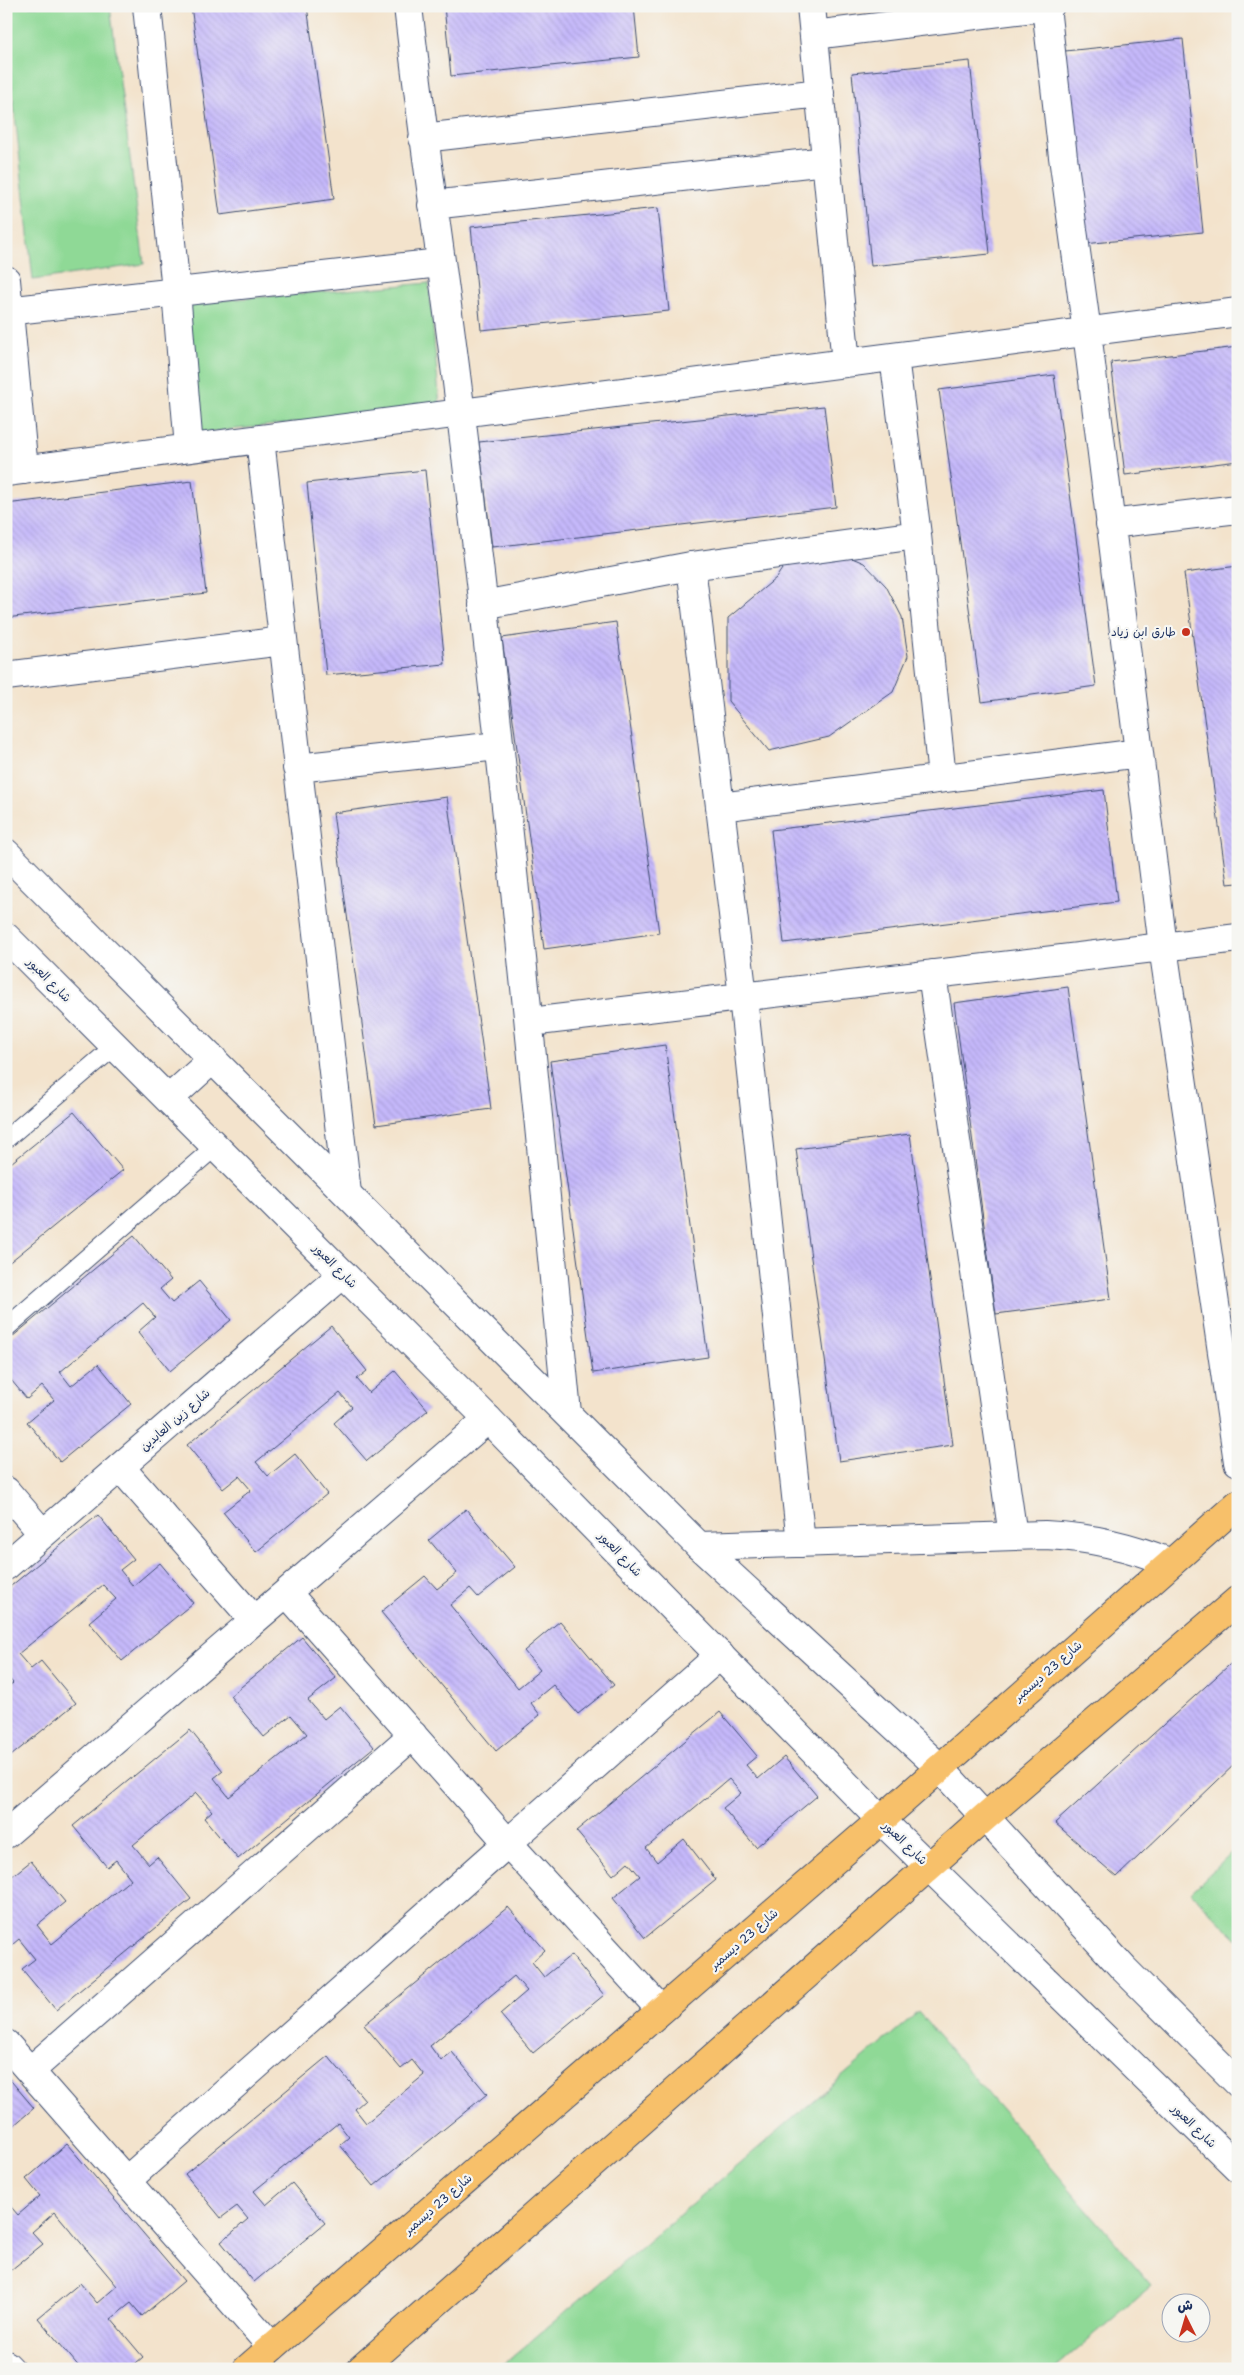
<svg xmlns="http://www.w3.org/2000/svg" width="1244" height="2375" viewBox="0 0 1244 2375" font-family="'Shantell Sans','Playpen Sans Arabic',sans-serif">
	<defs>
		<pattern id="building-back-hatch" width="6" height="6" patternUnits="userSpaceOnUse" patternTransform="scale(1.25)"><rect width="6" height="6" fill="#c5b8fa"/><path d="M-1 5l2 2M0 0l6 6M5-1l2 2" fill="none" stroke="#a99ed9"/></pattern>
	</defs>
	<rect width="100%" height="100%" fill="#f6f6f2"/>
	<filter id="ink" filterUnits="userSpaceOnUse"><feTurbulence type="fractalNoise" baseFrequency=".02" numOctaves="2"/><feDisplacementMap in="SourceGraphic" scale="10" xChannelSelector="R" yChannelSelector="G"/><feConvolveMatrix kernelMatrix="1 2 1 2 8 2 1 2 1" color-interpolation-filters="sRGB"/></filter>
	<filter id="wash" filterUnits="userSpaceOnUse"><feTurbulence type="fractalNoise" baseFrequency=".0096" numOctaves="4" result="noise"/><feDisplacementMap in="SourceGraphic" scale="20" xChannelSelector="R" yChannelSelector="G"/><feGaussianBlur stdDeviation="1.12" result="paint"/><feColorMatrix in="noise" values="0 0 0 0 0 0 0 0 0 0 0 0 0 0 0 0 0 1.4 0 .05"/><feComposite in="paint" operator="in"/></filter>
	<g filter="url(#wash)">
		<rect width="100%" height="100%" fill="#f3e3cc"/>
		<!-- green -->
		<path fill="#8fd996" stroke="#55847a" d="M 6,6 L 110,6 L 144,264 L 33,280 L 6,31 Z
			M 429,283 L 440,407 L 200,433 L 177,304 Z
			M 1238,1846 L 1238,1940 L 1191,1892 Z
			M 918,2012 L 1152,2285 L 1054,2369 L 498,2369 Z"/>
		<g id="blocks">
			<!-- building -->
			<path fill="url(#building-back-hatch)" d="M 191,6 L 307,6 L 334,199 L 220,215 Z
				M 444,6 L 634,6 L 639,57 L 451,76 Z
				M 1183,39 L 1203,232 L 1084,244 L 1065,51 Z
				M 970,61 L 990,254 L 871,266 L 852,73 Z
				M 658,208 L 669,311 L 481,330 L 471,227 Z
				M 1238,347 L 1238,461 L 1125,475 L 1111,362 Z
				M 1054,375 L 1096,686 L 982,702 L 939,390 Z
				M 824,406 L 836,507 L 492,547 L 479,442 Z
				M 425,470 L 445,664 L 326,675 L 307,483 Z
				M 192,481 L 206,593 L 6,618 L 6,504 Z
				M 845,555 L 864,563 L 886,586 L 902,617 L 908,656 L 893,692 L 829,737 L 769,751 L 728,701 L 728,618 L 776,578 L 790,557 Z
				M 1238,566 L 1238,883 L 1227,884 L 1184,573 Z
				M 616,622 L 659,933 L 544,949 L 502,638 Z
				M 1104,790 L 1117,902 L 784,943 L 771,830 Z
				M 447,797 L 491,1109 L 376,1125 L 333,813 Z
				M 1068,987 L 1111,1299 L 996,1314 L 954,1003 Z
				M 665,1045 L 708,1357 L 593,1373 L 550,1061 Z
				M 74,1112 L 123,1170 L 6,1265 L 6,1167 Z
				M 910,1134 L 953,1445 L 839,1461 L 796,1149 Z
				M 134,1236 L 171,1280 L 160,1289 L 172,1303 L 199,1281 L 231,1320 L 170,1371 L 138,1332 L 155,1317 L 143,1303 L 60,1372 L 71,1386 L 98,1364 L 131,1404 L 60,1462 L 27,1422 L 54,1400 L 42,1386 L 27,1399 L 6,1374 L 6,1342 Z
				M 331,1326 L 367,1371 L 357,1379 L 369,1393 L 395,1371 L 428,1410 L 367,1461 L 334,1423 L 352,1407 L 340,1393 L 256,1462 L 268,1476 L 295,1454 L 327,1494 L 256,1552 L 223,1512 L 251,1490 L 239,1476 L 223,1489 L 187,1445 Z
				M 466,1509 L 515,1567 L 478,1597 L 470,1588 L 450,1605 L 518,1688 L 540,1670 L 524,1651 L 560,1621 L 614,1685 L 578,1714 L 553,1685 L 531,1703 L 540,1715 L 496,1751 L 381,1612 L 425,1576 L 437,1589 L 457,1573 L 429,1540 Z
				M 98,1515 L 134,1559 L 120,1570 L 133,1586 L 160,1563 L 193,1603 L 122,1661 L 89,1622 L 116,1599 L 103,1585 L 18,1654 L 31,1669 L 41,1661 L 76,1703 L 6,1760 L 6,1689 L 13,1683 L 6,1675 L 6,1590 Z
				M 302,1637 L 336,1678 L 308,1700 L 324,1719 L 340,1706 L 374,1747 L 238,1859 L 204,1818 L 212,1811 L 196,1793 L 133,1845 L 149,1864 L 157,1857 L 191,1899 L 56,2010 L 22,1969 L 35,1959 L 19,1939 L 6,1950 L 6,1881 L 31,1861 L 65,1902 L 37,1925 L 52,1944 L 131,1879 L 116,1860 L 107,1867 L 73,1826 L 190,1730 L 223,1771 L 214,1778 L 229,1797 L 307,1734 L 291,1715 L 264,1737 L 230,1696 Z
				M 1238,1657 L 1238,1761 L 1117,1877 L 1055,1823 Z
				M 720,1712 L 757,1756 L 746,1765 L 758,1779 L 784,1757 L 817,1796 L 756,1847 L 723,1808 L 741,1793 L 729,1779 L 646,1848 L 657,1862 L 684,1839 L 716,1880 L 645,1938 L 613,1898 L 640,1876 L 628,1862 L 613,1875 L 576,1831 Z
				M 508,1907 L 545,1950 L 532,1962 L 544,1977 L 571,1955 L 604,1995 L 533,2053 L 500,2014 L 527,1991 L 514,1976 L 430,2046 L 441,2061 L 452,2052 L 487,2094 L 374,2186 L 340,2145 L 349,2137 L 338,2123 L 254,2191 L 266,2205 L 292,2183 L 325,2223 L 254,2282 L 221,2242 L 248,2219 L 237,2206 L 221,2218 L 185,2174 L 328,2056 L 365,2100 L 355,2109 L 366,2123 L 424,2075 L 412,2060 L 401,2069 L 364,2025 Z
				M 6,2075 L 34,2108 L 6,2132 Z
				M 67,2144 L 184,2281 L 142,2316 L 131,2303 L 111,2319 L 143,2357 L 129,2369 L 81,2369 L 38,2318 L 80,2283 L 97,2303 L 117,2286 L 55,2212 L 32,2232 L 43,2244 L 6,2274 L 6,2201 L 18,2215 L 40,2196 L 26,2179 Z"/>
		</g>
	</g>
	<g filter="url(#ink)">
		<use href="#blocks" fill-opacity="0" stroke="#3b4a6e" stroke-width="1"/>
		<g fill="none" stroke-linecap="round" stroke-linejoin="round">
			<!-- service casing -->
			<g stroke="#3b4a6e" stroke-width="20">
				<path id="service" d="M 6,1139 L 115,1046
					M 6,1328 L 216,1146"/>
			</g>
			<!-- minor casing -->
			<g stroke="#3b4a6e" stroke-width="30">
				<path id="minor" d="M 147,6 L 176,291 L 189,448
					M 408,6 C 423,143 445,279 461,415 C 502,747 535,1080 567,1413
					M 811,6 L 846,363
					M 1046,7 L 1063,157 L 1087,332 L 1163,947 L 1238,1462
					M 814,35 L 1050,6
					M 423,138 L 820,93
					M 432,205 L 826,161
					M 6,280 L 24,470
					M 6,311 L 440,263
					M 894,357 L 917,535 L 942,778
					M 260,439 L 347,1193
					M 6,472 L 1238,312
					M 1110,524 L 1238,509
					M 691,566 L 743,997 L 801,1543
					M 483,605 L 691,566 L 917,535
					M 6,676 L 283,641
					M 297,768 L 498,746
					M 720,807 L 1139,753
					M 932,974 L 1013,1536
					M 530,1022 L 1238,938
					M 120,1467 L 254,1620
					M 6,1491 L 43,1534
					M 699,1546 L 1045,1535 C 1090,1537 1130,1546 1171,1563
					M 6,1566 L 343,1274
					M 287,1593 L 508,1843 L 661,2010
					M 6,1834 L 488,1419
					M 6,2044 L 272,2347
					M 30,2071 L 413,1735
					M 126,2181 L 720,1655
					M 6,2365 L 10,2369"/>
			</g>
			<!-- tertiary casing -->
			<g stroke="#3b4a6e" stroke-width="30">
				<path id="tertiary" d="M 6,853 L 699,1546 L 939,1767 L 1124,1969 L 1238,2083
					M 6,937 L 488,1419 L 881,1820 L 1238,2168
					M 169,1099 L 213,1059"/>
			</g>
			<!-- primary casing -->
			<g stroke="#3b4a6e" stroke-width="30">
				<path id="primary" d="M 247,2369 L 881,1820 L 1238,1504
					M 361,2369 L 985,1817 L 1238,1600"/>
			</g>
			<!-- service -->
			<use href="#service" stroke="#fff" stroke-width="18"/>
			<!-- minor -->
			<use href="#minor" stroke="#fff" stroke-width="28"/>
			<!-- tertiary -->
			<use href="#tertiary" stroke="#fff" stroke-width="28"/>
			<!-- primary -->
			<use href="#primary" stroke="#f7c06b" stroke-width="28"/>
		</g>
	</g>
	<!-- markers -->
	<circle fill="#c8321e" stroke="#f6f6f2" stroke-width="2" cx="1186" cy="632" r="5"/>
	<g text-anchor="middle" stroke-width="4.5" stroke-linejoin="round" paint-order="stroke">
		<!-- poi labels -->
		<g font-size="12" fill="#1b2f5e" stroke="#f6f6f2" text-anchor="end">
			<text x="1176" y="636">طارق ابن زياد</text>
		</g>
		<!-- street labels -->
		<g font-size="12" fill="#1b2f5e" stroke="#f6f6f2">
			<text transform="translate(49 980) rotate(45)" y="4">شارع العبور</text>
			<text transform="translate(335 1266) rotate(45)" y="4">شارع العبور</text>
			<text transform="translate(175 1420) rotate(-41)" y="4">شارع زين العابدين</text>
			<text transform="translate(620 1554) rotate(46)" y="4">شارع العبور</text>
			<text transform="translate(1048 1671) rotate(-41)" y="4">شارع 23 ديسمبر</text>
			<text transform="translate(905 1843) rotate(44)" y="4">شارع العبور</text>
			<text transform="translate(744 1939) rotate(-41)" y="4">شارع 23 ديسمبر</text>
			<text transform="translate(1194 2126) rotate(44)" y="4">شارع العبور</text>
			<text transform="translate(438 2204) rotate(-41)" y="4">شارع 23 ديسمبر</text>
		</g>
	</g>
	<!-- margin -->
	<rect width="1244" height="2375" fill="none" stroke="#f6f6f2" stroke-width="25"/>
	<!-- north arrow -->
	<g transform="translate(1186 2318) rotate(355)"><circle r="24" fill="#f6f6f2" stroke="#9ea6b7"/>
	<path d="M0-4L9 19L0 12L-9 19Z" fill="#c8321e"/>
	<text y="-8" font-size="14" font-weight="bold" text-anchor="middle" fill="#1b2f5e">ش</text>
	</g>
</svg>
